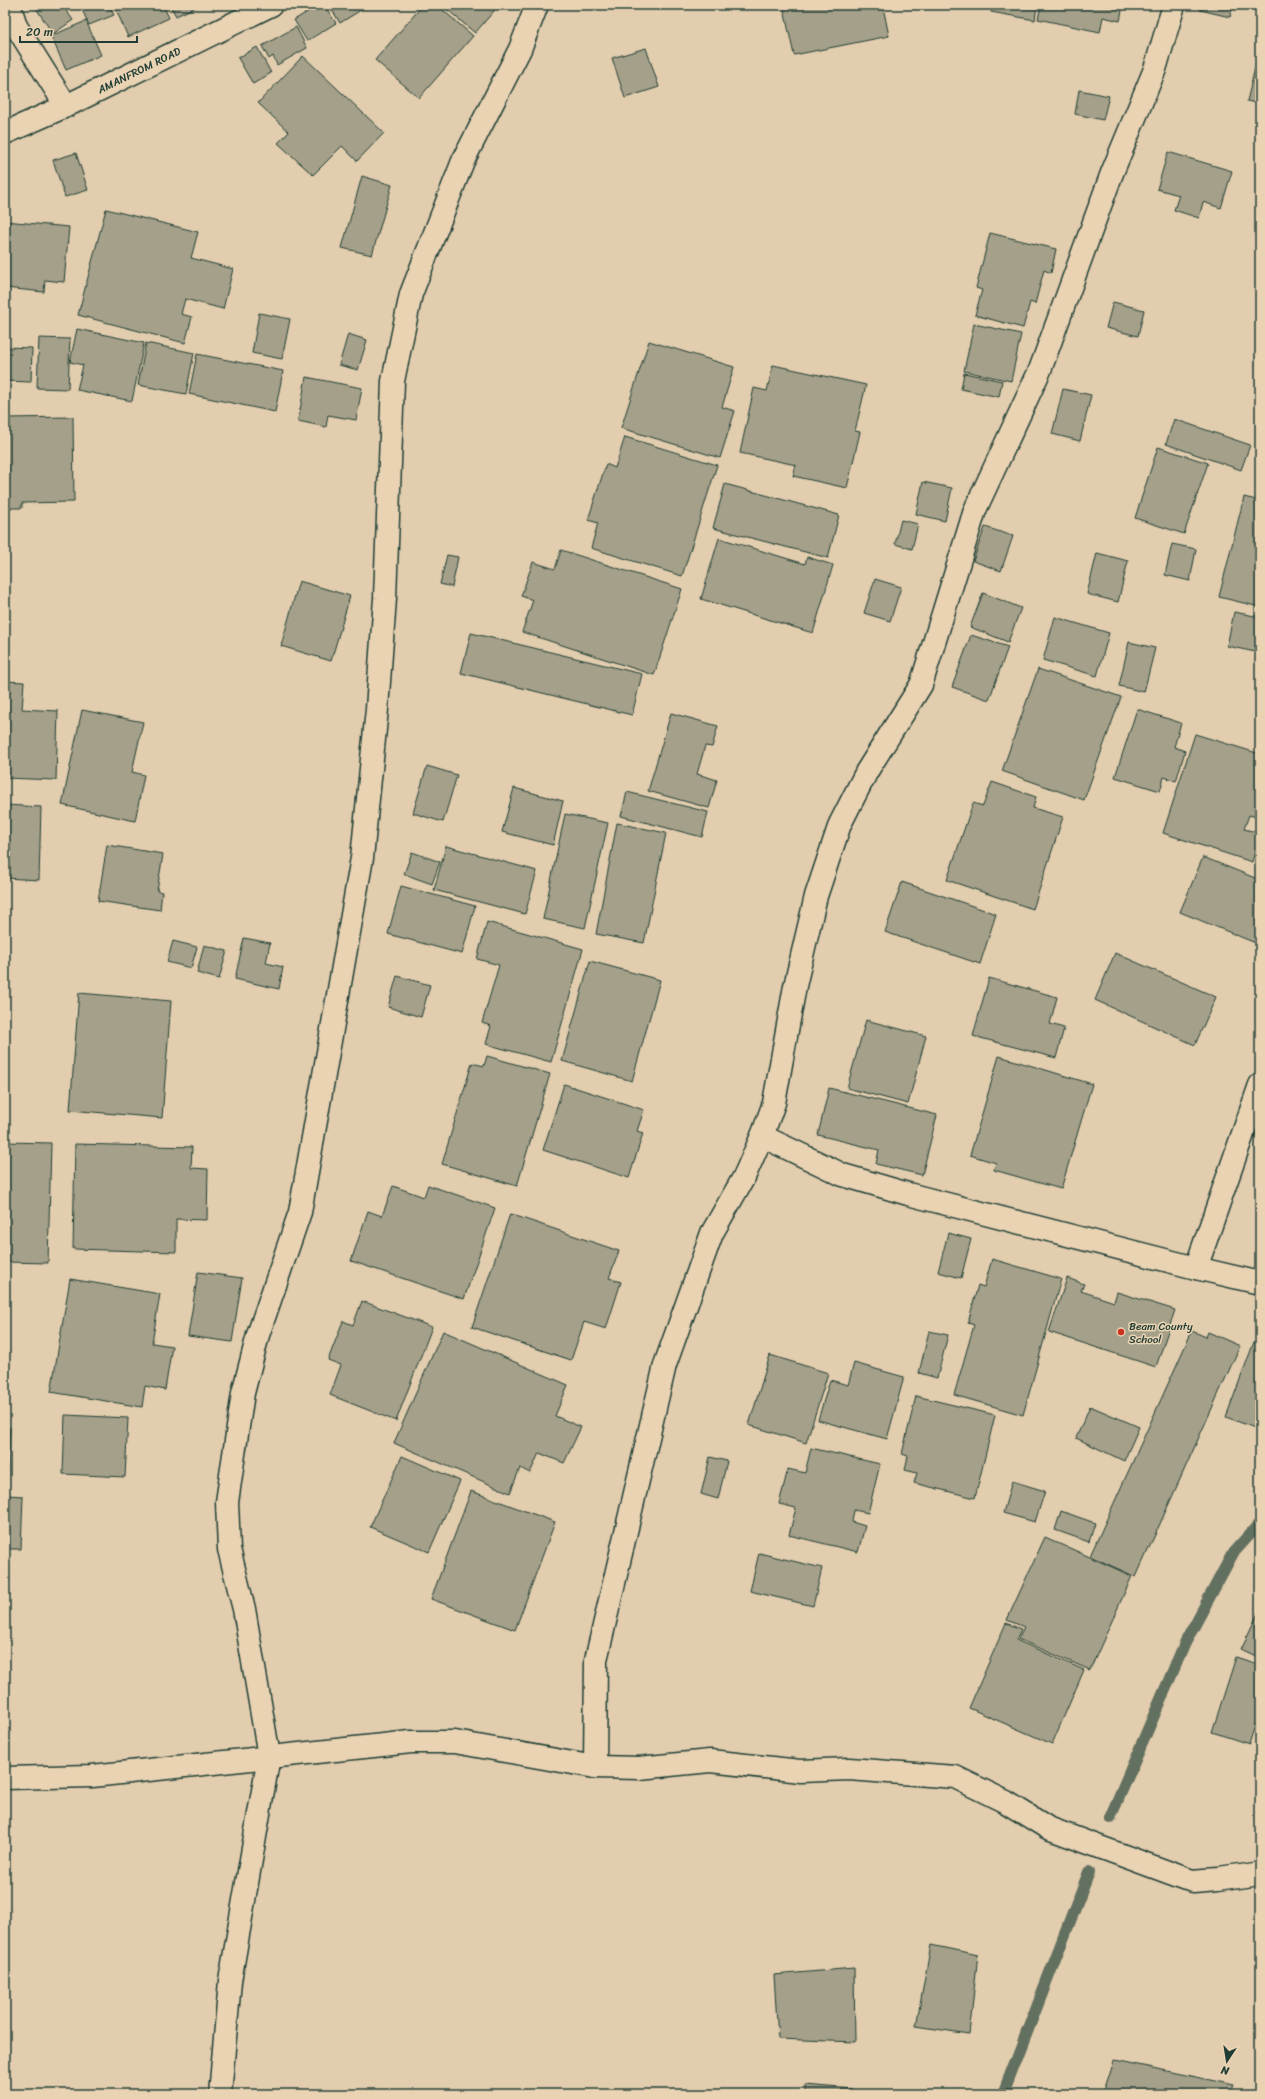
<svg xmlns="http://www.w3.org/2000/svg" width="1265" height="2099" viewBox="0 0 1265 2099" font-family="Sriracha,sans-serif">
	<rect width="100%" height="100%" fill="#e2cdae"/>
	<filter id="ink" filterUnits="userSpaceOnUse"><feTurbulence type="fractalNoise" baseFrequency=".025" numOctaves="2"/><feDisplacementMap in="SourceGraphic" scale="8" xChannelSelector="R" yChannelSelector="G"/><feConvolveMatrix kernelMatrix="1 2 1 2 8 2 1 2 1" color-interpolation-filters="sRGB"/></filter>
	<g filter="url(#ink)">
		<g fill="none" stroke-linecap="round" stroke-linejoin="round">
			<!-- stream -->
			<path stroke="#626f5f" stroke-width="12" d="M 1110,1818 L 1185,1643 L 1233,1553 L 1260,1523
				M 1003,2094 L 1089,1872"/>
		</g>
		<!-- building -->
		<path fill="#a5a089" stroke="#1f3d34" d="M 34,5 L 62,5 L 73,20 L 53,34 Z
			M 80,5 L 109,5 L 114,15 L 89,25 Z
			M 114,5 L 163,5 L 169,18 L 128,37 Z
			M 170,5 L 198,5 L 198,6 L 176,16 Z
			M 319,5 L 324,5 L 336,23 L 307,41 L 294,20 Z
			M 336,5 L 369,5 L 340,23 L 331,8 Z
			M 423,5 L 437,5 L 473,36 L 419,98 L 375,60 Z
			M 442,5 L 499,5 L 475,33 Z
			M 783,5 L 887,5 L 883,7 L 889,36 L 794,55 Z
			M 992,5 L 1037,5 L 1035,20 L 991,12 Z
			M 1041,5 L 1123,5 L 1120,21 L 1103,17 L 1100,32 L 1038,19 Z
			M 1202,5 L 1233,5 L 1230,17 L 1200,10 Z
			M 86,21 L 101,55 L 66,70 L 51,36 Z
			M 296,27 L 307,48 L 277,65 L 273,56 L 269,59 L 262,46 Z
			M 257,47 L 271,73 L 253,84 L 238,58 Z
			M 1260,47 L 1260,104 L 1247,101 Z
			M 646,48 L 659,87 L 625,98 L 612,58 Z
			M 303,56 L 384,133 L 357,161 L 342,146 L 313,175 L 278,143 L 289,132 L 258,103 Z
			M 1079,90 L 1109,96 L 1103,120 L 1075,114 Z
			M 1168,152 L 1232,171 L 1221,208 L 1203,202 L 1199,218 L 1174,210 L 1179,195 L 1157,189 Z
			M 76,153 L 88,190 L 65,197 L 53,160 Z
			M 362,176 L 392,185 L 372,255 L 342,248 Z
			M 106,209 L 198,232 L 191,258 L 233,269 L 223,309 L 185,299 L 181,314 L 192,317 L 185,343 L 78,315 Z
			M 5,221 L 69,227 L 64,282 L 45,280 L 44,292 L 5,288 Z
			M 990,233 L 1056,249 L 1051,273 L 1044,270 L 1035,304 L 1030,302 L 1023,328 L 975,315 L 982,290 L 976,288 Z
			M 1113,302 L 1144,310 L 1138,336 L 1106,328 Z
			M 259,313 L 290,319 L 282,359 L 252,353 Z
			M 974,324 L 1021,334 L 1011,381 L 964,371 Z
			M 77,329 L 144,343 L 132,401 L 77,390 L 83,365 L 70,362 Z
			M 348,334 L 367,340 L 358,370 L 339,365 Z
			M 39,338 L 70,339 L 68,389 L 37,388 Z
			M 649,341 L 734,367 L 722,407 L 735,411 L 720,458 L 621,428 Z
			M 146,343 L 194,353 L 186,394 L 138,385 Z
			M 5,347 L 32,348 L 31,382 L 5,381 Z
			M 197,354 L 283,371 L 275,412 L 189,394 Z
			M 773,365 L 866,385 L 855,431 L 860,432 L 847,488 L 793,476 L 796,465 L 740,453 L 754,388 L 767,391 Z
			M 964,373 L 1002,381 L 999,397 L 961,389 Z
			M 306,377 L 362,388 L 356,420 L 328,415 L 326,427 L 298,421 Z
			M 1063,389 L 1091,395 L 1080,441 L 1052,434 Z
			M 73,417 L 74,502 L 22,503 L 22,508 L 5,508 L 5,523 L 5,418 Z
			M 1174,419 L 1250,445 L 1241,470 L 1166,444 Z
			M 625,437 L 717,465 L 682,576 L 591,548 L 598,523 L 588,520 L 606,464 L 615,468 Z
			M 1158,447 L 1208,463 L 1184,534 L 1135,518 Z
			M 923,482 L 952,488 L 945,521 L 916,514 Z
			M 725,484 L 839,515 L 828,558 L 713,528 Z
			M 1244,497 L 1260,501 L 1260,607 L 1219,597 Z
			M 901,520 L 918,524 L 912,549 L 895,544 Z
			M 985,527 L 1013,536 L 1001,571 L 973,561 Z
			M 719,538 L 805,564 L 807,557 L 833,565 L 813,633 L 701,599 Z
			M 1172,544 L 1196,549 L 1190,581 L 1165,575 Z
			M 561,550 L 682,589 L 654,675 L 522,632 L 533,600 L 521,596 L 533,562 L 555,569 Z
			M 1097,553 L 1128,561 L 1118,602 L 1087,594 Z
			M 447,555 L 458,557 L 452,587 L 440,584 Z
			M 875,579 L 901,587 L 890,621 L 864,613 Z
			M 299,581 L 350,596 L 331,661 L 281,646 Z
			M 983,593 L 1021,608 L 1008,642 L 970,627 Z
			M 1234,612 L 1260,617 L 1260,653 L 1227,646 Z
			M 1055,617 L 1109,633 L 1097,676 L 1043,660 Z
			M 471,633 L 642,674 L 632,715 L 461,673 Z
			M 971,635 L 1008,647 L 989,700 L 952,687 Z
			M 1129,642 L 1155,648 L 1144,692 L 1119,686 Z
			M 1038,669 L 1121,697 L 1084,800 L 1002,771 Z
			M 5,681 L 24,682 L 22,709 L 58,711 L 56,780 L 5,778 Z
			M 1137,709 L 1181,723 L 1174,747 L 1185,751 L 1176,781 L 1164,777 L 1160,791 L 1115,777 Z
			M 82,710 L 143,722 L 132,772 L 144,775 L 135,821 L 62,805 Z
			M 671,713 L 718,726 L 712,747 L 705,746 L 697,774 L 717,780 L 709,808 L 648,791 Z
			M 1195,734 L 1260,754 L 1260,818 L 1249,815 L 1244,829 L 1260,833 L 1252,862 L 1163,833 Z
			M 427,766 L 457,775 L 443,822 L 413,813 Z
			M 992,782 L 1036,797 L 1033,808 L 1063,817 L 1033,909 L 947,880 L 973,803 L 983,806 Z
			M 514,788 L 563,801 L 553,845 L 502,832 Z
			M 627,792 L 708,812 L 702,837 L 621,816 Z
			M 5,805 L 41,807 L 39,880 L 5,878 Z
			M 565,814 L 608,823 L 585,928 L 543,919 Z
			M 617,823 L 666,833 L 644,943 L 596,934 Z
			M 107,845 L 163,854 L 157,891 L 162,892 L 160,910 L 98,901 Z
			M 446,846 L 537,871 L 525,914 L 434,890 Z
			M 412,852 L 440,862 L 432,884 L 404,874 Z
			M 1203,857 L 1260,880 L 1260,939 L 1258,944 L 1180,912 Z
			M 902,882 L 996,914 L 980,964 L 885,932 Z
			M 401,886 L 475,906 L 462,954 L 388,934 Z
			M 487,922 L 583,949 L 551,1062 L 486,1044 L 491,1026 L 482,1023 L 499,965 L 477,959 Z
			M 244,938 L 270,943 L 266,963 L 283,967 L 279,989 L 235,979 Z
			M 173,941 L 197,947 L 191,968 L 167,962 Z
			M 204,945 L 227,951 L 219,979 L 197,973 Z
			M 1115,953 L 1216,997 L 1195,1045 L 1095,1000 Z
			M 590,961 L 660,980 L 632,1081 L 562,1061 Z
			M 397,976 L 430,985 L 421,1017 L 388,1007 Z
			M 989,978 L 1057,997 L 1050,1024 L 1064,1028 L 1056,1058 L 973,1036 Z
			M 79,993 L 171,1001 L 162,1118 L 70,1110 Z
			M 866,1020 L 926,1036 L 908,1104 L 847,1088 Z
			M 487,1056 L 550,1074 L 517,1186 L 442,1164 L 472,1063 L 484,1066 Z
			M 999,1056 L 1092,1084 L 1061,1189 L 994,1170 L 996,1163 L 970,1155 Z
			M 564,1084 L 644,1110 L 637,1131 L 643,1133 L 629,1178 L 543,1150 Z
			M 829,1088 L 937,1115 L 922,1175 L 876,1164 L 879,1150 L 818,1135 Z
			M 5,1142 L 51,1143 L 48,1263 L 5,1262 Z
			M 75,1144 L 192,1147 L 191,1168 L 208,1169 L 207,1220 L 176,1219 L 176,1252 L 73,1249 Z
			M 428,1185 L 495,1208 L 464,1299 L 351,1261 L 368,1211 L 382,1216 L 393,1186 L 424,1197 Z
			M 510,1214 L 619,1251 L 609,1278 L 621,1282 L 606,1329 L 584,1322 L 571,1360 L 472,1327 Z
			M 948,1233 L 971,1239 L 961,1278 L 938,1272 Z
			M 992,1259 L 1061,1279 L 1023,1415 L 954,1395 L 974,1325 L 968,1323 L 978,1285 L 984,1287 Z
			M 198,1272 L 242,1278 L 232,1342 L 188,1336 Z
			M 1067,1278 L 1084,1284 L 1081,1291 L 1114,1302 L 1117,1292 L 1175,1310 L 1156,1367 L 1049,1332 Z
			M 70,1279 L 160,1294 L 152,1343 L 172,1346 L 165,1390 L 145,1386 L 142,1407 L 51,1392 Z
			M 362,1301 L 432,1327 L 396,1421 L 330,1395 L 341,1365 L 328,1360 L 343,1321 L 353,1325 Z
			M 443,1331 L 568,1385 L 555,1416 L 581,1427 L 564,1463 L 539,1453 L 530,1473 L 520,1468 L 510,1493 L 394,1443 Z
			M 929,1331 L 948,1335 L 937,1378 L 919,1373 Z
			M 1192,1331 L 1206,1337 L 1208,1332 L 1240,1346 L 1136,1577 L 1090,1556 Z
			M 1254,1342 L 1260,1344 L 1260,1430 L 1226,1417 Z
			M 770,1355 L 828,1373 L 806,1443 L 749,1425 Z
			M 854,1363 L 904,1377 L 887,1439 L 818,1420 L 830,1380 L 848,1385 Z
			M 916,1396 L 995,1415 L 975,1498 L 914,1483 L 917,1473 L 905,1470 L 908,1456 L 902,1454 Z
			M 1090,1406 L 1139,1427 L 1124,1461 L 1076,1438 Z
			M 65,1415 L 128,1418 L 125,1477 L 63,1474 Z
			M 5,1427 L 10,1428 L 7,1495 L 23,1496 L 21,1549 L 5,1549 Z
			M 811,1448 L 880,1464 L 868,1513 L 854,1510 L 852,1522 L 865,1526 L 858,1552 L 789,1535 L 796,1508 L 779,1504 L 788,1469 L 805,1473 Z
			M 402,1456 L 460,1481 L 429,1552 L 370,1527 Z
			M 710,1457 L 727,1461 L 718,1499 L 701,1494 Z
			M 1012,1481 L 1045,1491 L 1035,1522 L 1003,1513 Z
			M 471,1491 L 555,1522 L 515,1630 L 431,1599 Z
			M 1061,1511 L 1095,1523 L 1089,1542 L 1055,1530 Z
			M 1045,1537 L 1132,1576 L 1090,1670 L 1018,1639 L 1024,1627 L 1007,1620 Z
			M 759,1553 L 822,1568 L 813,1606 L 750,1591 Z
			M 1260,1609 L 1260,1658 L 1241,1649 Z
			M 1006,1623 L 1021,1629 L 1016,1640 L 1084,1670 L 1052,1744 L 969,1708 Z
			M 1236,1657 L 1260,1665 L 1260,1710 L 1249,1744 L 1212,1732 Z
			M 1260,1729 L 1260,1748 L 1255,1747 Z
			M 931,1945 L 978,1955 L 969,2034 L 916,2026 Z
			M 854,1968 L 855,2042 L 778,2039 L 774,1975 Z
			M 1114,2060 L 1234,2085 L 1230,2094 L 1103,2094 Z
			M 805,2085 L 853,2089 L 853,2094 L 805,2094 Z"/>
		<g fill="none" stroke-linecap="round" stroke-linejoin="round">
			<!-- minor casing -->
			<g stroke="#1f3d34" stroke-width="25">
				<g id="minor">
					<path d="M 11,5 L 10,7 L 16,26 L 66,106"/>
					<path id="s1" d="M 5,133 L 66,106 L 271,5"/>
					<path d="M 762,1136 L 843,1175 L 908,1194 L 1196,1268 L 1260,1283"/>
					<path d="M 1196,1268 L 1260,1085"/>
					<path d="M 595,1767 L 596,1660 L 665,1365 L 712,1233 L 744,1177 L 762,1136 L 774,1103 L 795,986 L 816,896 L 840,824 L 867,771 L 921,685 L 975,510 L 1040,370 L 1112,173 L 1155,69 L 1174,5"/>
					<path d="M 5,1778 L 92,1776 L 411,1742 L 455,1742 L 595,1767 L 639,1768 L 710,1761 L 800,1771 L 849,1769 L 955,1777 L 1006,1802 L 1048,1828 L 1192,1881 L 1218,1879 L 1260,1873"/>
					<path d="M 220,2094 L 230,1981 L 269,1756 L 244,1609 L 229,1549 L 227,1502 L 243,1393 L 258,1335 L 300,1212 L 362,858 L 377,709 L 385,598 L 393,381 L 411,294 L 463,161 L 520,49 L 537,5"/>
				</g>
			</g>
			<!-- minor -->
			<use href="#minor" stroke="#ead3b3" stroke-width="22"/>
		</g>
	</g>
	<!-- markers -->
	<circle fill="#c8321e" stroke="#ead3b3" stroke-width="1.5" cx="1121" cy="1332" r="4"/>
	<g text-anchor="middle" stroke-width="3" stroke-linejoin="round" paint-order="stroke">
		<!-- street labels -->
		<g font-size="11" fill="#1f3d34" stroke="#ead3b3">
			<text dy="4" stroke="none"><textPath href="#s1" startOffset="148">AMANFROM ROAD</textPath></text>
		</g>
		<!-- poi labels -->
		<g font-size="11" fill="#1f3d34" stroke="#ead3b3" text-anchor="start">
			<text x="1129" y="1330">Beam County<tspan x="1129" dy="13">School</tspan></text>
		</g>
	</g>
	<!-- margin -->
	<rect width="1265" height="2099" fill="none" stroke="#ead3b3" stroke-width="20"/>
	<rect x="10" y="10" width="1245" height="2079" fill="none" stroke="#1f3d34" stroke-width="1.5" filter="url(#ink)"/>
	<!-- north arrow -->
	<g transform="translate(1227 2061) rotate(192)" stroke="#ead3b3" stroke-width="3" paint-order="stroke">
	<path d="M0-3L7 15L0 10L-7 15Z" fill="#1f3d34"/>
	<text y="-6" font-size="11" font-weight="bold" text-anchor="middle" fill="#1f3d34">N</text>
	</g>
	<!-- scale -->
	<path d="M20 36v6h117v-6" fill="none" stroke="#1f3d34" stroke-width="2"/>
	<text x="26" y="36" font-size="12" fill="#1f3d34" stroke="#ead3b3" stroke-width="3" paint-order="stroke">20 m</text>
</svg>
